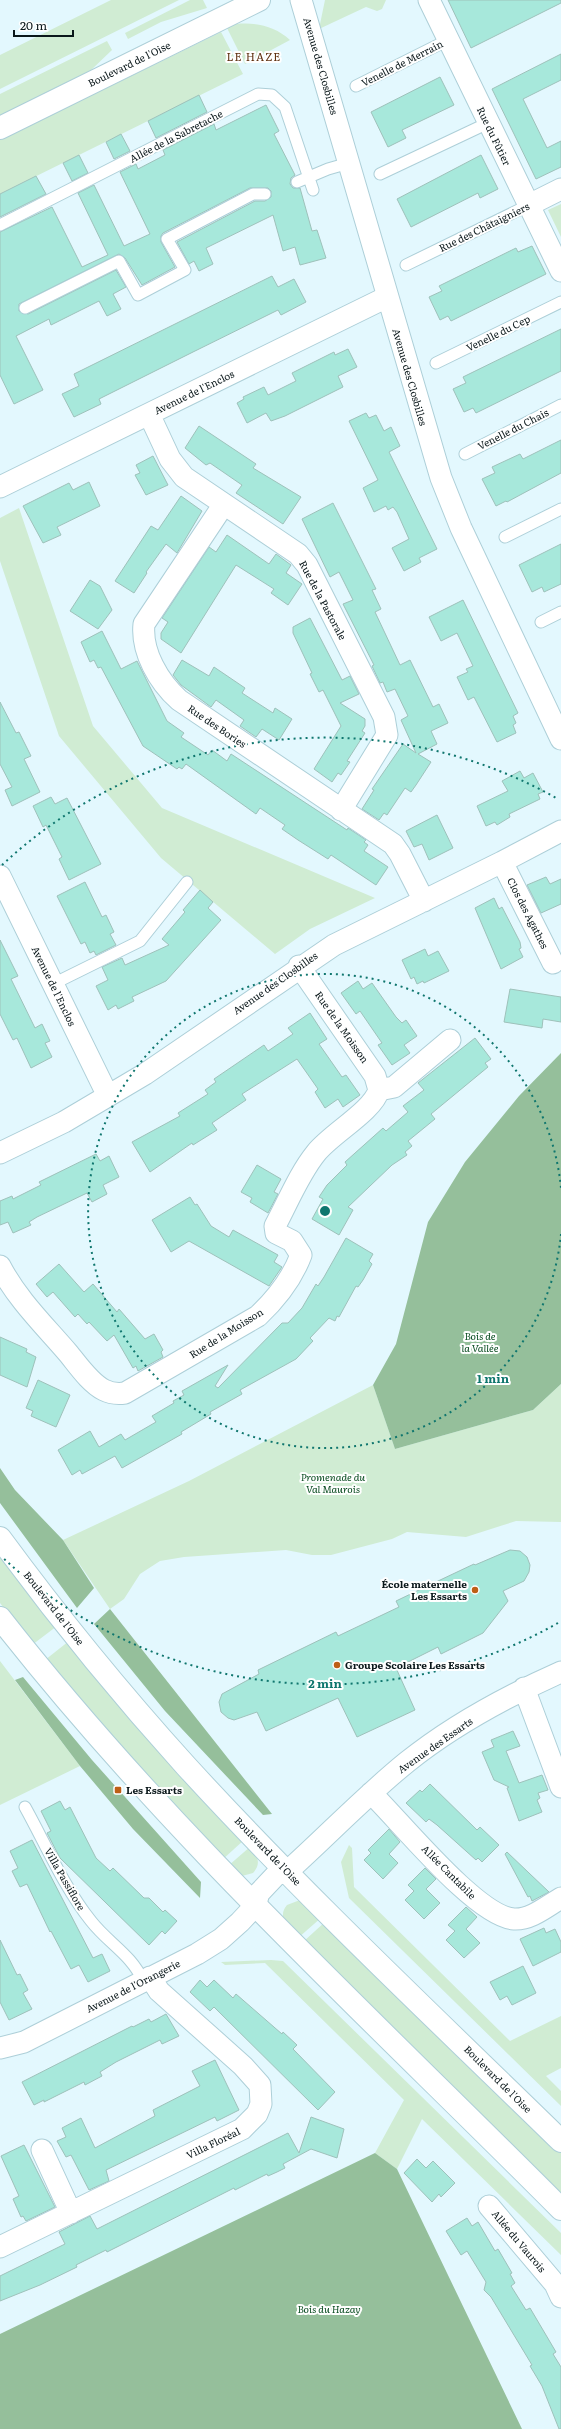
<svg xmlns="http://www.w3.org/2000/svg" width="561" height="2429" viewBox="0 0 561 2429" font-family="Literata,serif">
	<rect width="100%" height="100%" fill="#e3f8fe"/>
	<!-- green -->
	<path fill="#d0ecd3" d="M 111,0 L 179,0 L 0,89 L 0,55 Z
		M 190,0 L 203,0 L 207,8 L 161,22 L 128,39 L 125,33 Z
		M 325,0 L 386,0 L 382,9 L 377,11 L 366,7 L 319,29 Z
		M 236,24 C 256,22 275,26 290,40 L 245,64 L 227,28 Z
		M 221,32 L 243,74 L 0,194 L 0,140 Z
		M 107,41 L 112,50 L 89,72 L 0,116 L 0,94 Z
		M 561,204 L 561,237 L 548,210 Z
		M 19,508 L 93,726 L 162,808 L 375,898 L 310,929 L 275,954 L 161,858 L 59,736 L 0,561 L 0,518 Z
		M 561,1384 L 561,1522 L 516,1521 L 466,1537 L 407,1532 L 392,1539 L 331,1555 L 312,1555 L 286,1550 L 184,1557 L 160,1561 L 140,1574 L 124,1599 L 110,1609 L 63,1540 L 189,1481 L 373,1385 L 395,1449 L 533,1410 Z
		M 0,1551 L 57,1626 L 32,1645 L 0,1603 Z
		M 69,1641 L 244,1840 L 222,1860 L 45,1660 Z
		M 0,1661 L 80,1766 L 0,1805 Z
		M 349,1845 L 352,1848 L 354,1887 L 510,2041 L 561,2016 L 561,2068 L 546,2076 L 561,2091 L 561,2106 L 349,1898 L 341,1862 Z
		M 251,1846 C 257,1856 262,1863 253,1873 L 242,1876 L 228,1866 Z
		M 300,1900 L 322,1917 L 298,1938 C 290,1928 276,1918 287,1905 Z
		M 326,1921 L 561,2152 L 561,2196 L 303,1942 Z
		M 271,1960 L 283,1961 L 561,2233 L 561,2255 L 422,2119 L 397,2169 L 375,2153 L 404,2100 L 265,1963 L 225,1965 L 221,1962 Z"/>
	<!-- forest -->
	<path fill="#95bf9b" d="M 561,1053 L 561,1384 L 533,1410 L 395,1449 L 373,1385 L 396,1344 L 428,1222 L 465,1162 L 519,1096 Z
		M 0,1468 L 15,1490 L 63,1540 L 94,1588 L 77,1608 L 0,1503 Z
		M 110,1609 L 272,1814 L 263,1815 L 165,1711 L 94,1624 Z
		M 23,1677 L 92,1760 L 201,1882 L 200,1898 L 133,1829 L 80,1766 L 15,1680 Z
		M 375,2153 L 397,2169 L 522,2429 L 0,2429 L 0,2334 Z"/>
	<!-- building -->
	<path fill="#a7e8db" stroke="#9ec1ba" d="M 448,0 L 561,0 L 561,3 L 471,48 Z
		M 561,54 L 561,80 L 523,99 L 547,148 L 561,141 L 561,167 L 536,179 L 492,89 Z
		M 440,77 L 454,105 L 402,130 L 406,138 L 388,147 L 371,112 Z
		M 199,95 L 207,112 L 156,138 L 148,121 Z
		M 266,105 L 279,131 L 274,134 L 295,175 L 291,178 L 290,184 L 293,188 L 300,188 L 312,231 L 317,230 L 326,258 L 300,265 L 295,247 L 283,251 L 273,215 L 206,248 L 213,264 L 199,271 L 194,261 L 189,264 L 177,242 L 255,201 L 265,201 L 271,197 L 271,191 L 268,188 L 250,188 L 163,233 L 161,236 L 161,242 L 175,267 L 142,285 L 125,258 L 119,254 L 19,304 L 19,311 L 28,314 L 116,270 L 126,287 L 113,294 L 121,309 L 107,316 L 99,301 L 51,325 L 49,319 L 16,336 L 43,390 L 14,404 L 0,375 L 0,232 L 52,207 L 82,267 L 108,255 L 78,193 L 94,185 L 124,246 L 150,234 L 120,172 L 136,164 L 138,169 L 165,155 L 163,150 L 214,124 L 216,130 Z
		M 121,134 L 130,151 L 114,159 L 106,142 Z
		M 79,155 L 88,173 L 72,181 L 63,163 Z
		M 481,155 L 498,189 L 480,198 L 478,193 L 411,227 L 397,199 Z
		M 36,176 L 46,194 L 0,217 L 0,194 Z
		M 532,246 L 546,274 L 451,321 L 448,316 L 440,320 L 429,297 L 442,291 L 439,286 L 516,248 L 518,252 Z
		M 272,276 L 278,287 L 294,279 L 306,302 L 281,315 L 278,310 L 193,352 L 99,399 L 101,404 L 74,417 L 62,394 L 79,386 L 74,374 Z
		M 561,329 L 561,371 L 476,413 L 473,408 L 464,412 L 453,389 L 466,383 L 463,377 Z
		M 348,349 L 357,367 L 338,376 L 343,387 L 285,416 L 271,421 L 266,413 L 247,423 L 237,403 L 244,399 L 243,397 L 264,387 L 268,395 L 296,381 L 292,373 L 334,352 L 335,355 Z
		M 366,413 L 369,418 L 376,415 L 384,431 L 391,427 L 400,446 L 389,452 L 437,549 L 419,558 L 421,562 L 404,571 L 392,548 L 409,539 L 397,512 L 393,507 L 388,510 L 386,506 L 374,512 L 363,488 L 378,480 L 349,421 Z
		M 199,426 L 256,464 L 253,468 L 301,497 L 283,524 L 236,493 L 242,485 L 210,463 L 206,465 L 185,448 Z
		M 561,440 L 561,473 L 507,502 L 506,501 L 496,506 L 482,479 L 495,473 L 492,467 L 520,454 L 523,459 Z
		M 153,456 L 168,485 L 146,495 L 135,475 L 140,473 L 136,465 Z
		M 89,482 L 100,506 L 57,527 L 61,535 L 43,543 L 23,506 L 69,483 L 73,490 Z
		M 181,496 L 202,511 L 177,553 L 166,544 L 146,572 L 147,573 L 134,593 L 115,581 L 151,526 L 158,530 Z
		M 333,503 L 376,589 L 372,590 L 381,609 L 375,612 L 400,665 L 410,660 L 433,707 L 439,704 L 448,723 L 431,731 L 437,744 L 418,754 L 431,762 L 416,785 L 411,792 L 405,788 L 387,815 L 384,813 L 379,820 L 362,809 L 374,790 L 372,789 L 403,744 L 416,753 L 401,720 L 408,716 L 395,689 L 387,692 L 383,682 L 380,683 L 372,666 L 374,665 L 343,604 L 353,600 L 339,572 L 330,577 L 302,519 Z
		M 227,535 L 269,564 L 276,554 L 291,565 L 286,573 L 302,584 L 288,605 L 271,593 L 274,589 L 236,565 L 181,653 L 161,639 L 161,633 L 168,622 L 162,618 L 209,547 L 216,552 Z
		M 561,544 L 561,584 L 544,592 L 542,587 L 532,592 L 519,565 Z
		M 90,580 L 100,586 L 112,610 L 98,629 L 70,611 Z
		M 463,600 L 518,713 L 513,716 L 516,723 L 513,725 L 516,733 L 497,742 L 474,697 L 468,700 L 457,677 L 468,672 L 466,669 L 473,666 L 457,633 L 441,641 L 429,617 Z
		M 310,618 L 342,680 L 350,676 L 359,694 L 340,703 L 365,719 L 365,726 L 362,731 L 365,733 L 347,761 L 350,762 L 341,775 L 338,773 L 332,782 L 314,769 L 341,726 L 323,690 L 319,692 L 310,674 L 312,673 L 293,633 L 293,627 Z
		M 102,631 L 121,669 L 137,661 L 167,721 L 184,733 L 181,737 L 208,755 L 212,750 L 227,761 L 231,754 L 347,830 L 348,828 L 366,840 L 364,842 L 368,845 L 364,851 L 388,867 L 376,885 L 331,855 L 328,859 L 298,840 L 282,829 L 285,825 L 260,808 L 256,814 L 186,764 L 182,769 L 179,767 L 177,769 L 143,746 L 101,667 L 98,668 L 94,660 L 90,662 L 81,642 Z
		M 182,660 L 209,676 L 214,667 L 245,688 L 242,693 L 273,713 L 275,708 L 292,719 L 279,740 L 262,729 L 256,737 L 240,726 L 244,720 L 216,700 L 211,707 L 181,685 L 173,675 Z
		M 0,702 L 16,733 L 19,732 L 31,756 L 24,759 L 40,792 L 12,806 L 5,790 L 12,787 L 0,764 Z
		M 520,771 L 524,778 L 533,773 L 543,792 L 538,794 L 540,799 L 509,814 L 510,817 L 497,825 L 495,822 L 486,826 L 477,806 L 508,791 L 502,781 Z
		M 51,797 L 55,804 L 67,798 L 101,864 L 69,880 L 59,859 L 62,857 L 46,825 L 43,827 L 33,806 Z
		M 437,815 L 453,848 L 429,860 L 422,844 L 414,847 L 406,831 Z
		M 546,877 L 550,884 L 561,879 L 561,904 L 541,913 L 527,885 Z
		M 85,882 L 102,917 L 106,915 L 114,932 L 110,934 L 116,945 L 96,955 L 94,951 L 90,953 L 85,942 L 81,944 L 57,896 Z
		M 200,890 L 213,902 L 208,908 L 221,920 L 166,981 L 132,997 L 134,1001 L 118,1009 L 116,1005 L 108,1010 L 96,986 L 108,980 L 102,967 L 122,958 L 125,965 L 169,945 L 162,939 L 185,912 L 183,910 Z
		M 494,898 L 499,909 L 502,907 L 520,942 L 521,948 L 519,949 L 523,957 L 501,969 L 475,908 Z
		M 0,940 L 18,976 L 11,979 L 35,1028 L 42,1024 L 50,1041 L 45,1043 L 52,1057 L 31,1068 L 17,1038 L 13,1040 L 0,1014 Z
		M 425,949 L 428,956 L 438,951 L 449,971 L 424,983 L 423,981 L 417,984 L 414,977 L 411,979 L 402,960 Z
		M 358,981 L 363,989 L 372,983 L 396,1017 L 402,1023 L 406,1020 L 417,1036 L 404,1045 L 410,1053 L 392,1065 L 378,1045 L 382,1043 L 360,1011 L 356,1014 L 341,993 Z
		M 510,989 L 561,997 L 561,1022 L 543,1019 L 542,1028 L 504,1022 Z
		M 310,1013 L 327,1039 L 319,1044 L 342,1077 L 346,1075 L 360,1095 L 343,1107 L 338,1099 L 325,1108 L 315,1092 L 318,1089 L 297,1059 L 242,1094 L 246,1100 L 212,1123 L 217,1130 L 193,1145 L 192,1143 L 150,1172 L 132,1142 L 180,1116 L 178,1113 L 208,1094 L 205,1090 L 216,1082 L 214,1079 L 264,1045 L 268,1051 L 293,1034 L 288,1028 Z
		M 475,1038 L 491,1059 L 485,1063 L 488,1067 L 431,1114 L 435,1119 L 408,1141 L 412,1146 L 405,1152 L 407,1155 L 392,1165 L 348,1207 L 353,1210 L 339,1235 L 312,1219 L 323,1199 L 319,1197 L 327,1185 L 347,1165 L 345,1162 L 383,1128 L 386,1131 L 408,1112 L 403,1106 L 424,1090 L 418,1083 Z
		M 96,1154 L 100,1161 L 109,1156 L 119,1177 L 103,1185 L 107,1194 L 92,1202 L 87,1193 L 37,1217 L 29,1222 L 31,1225 L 13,1233 L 8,1222 L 0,1225 L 0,1201 L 12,1196 L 13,1199 L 41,1185 L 39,1182 Z
		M 257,1165 L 281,1179 L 274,1192 L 278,1194 L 268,1213 L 250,1202 L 252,1198 L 241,1192 Z
		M 190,1197 L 195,1205 L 197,1204 L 211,1226 L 229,1237 L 233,1230 L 278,1255 L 274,1262 L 282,1267 L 269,1286 L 189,1241 L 171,1252 L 152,1220 Z
		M 346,1238 L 373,1254 L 369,1261 L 372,1264 L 363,1280 L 358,1287 L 356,1286 L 339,1317 L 337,1316 L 335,1321 L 329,1318 L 310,1338 L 313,1341 L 296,1359 L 240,1390 L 242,1394 L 210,1412 L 211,1414 L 181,1432 L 182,1434 L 122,1468 L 115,1456 L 82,1474 L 80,1470 L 72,1475 L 58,1450 L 90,1431 L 99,1447 L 121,1434 L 125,1440 L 156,1422 L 152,1416 L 174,1403 L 173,1401 L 184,1395 L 182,1391 L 228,1365 L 215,1386 L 218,1388 L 282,1323 L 288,1323 L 302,1308 L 316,1284 L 318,1286 L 324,1277 Z
		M 59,1264 L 84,1292 L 93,1284 L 117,1312 L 119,1309 L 145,1339 L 154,1334 L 163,1350 L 161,1352 L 163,1357 L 138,1371 L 136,1366 L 133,1368 L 114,1335 L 107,1341 L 89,1322 L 87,1324 L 78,1314 L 75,1317 L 53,1292 L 47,1297 L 36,1284 Z
		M 0,1337 L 27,1349 L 26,1352 L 36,1357 L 27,1387 L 0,1375 Z
		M 38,1380 L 70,1395 L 56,1427 L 31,1416 L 33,1411 L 26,1408 Z
		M 510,1550 L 520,1551 L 527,1557 L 530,1565 L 529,1572 L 524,1581 L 503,1591 L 508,1601 L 483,1633 L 441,1654 L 438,1647 L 396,1668 L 415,1710 L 357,1737 L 338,1698 L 266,1731 L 257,1712 L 234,1720 L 228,1718 L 221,1712 L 219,1702 L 222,1694 L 259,1674 L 258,1670 L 336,1632 L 338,1636 L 399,1607 L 396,1601 L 419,1590 L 474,1564 L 475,1565 Z
		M 513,1731 L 520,1746 L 506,1751 L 519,1783 L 542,1775 L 548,1790 L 538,1793 L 540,1798 L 537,1800 L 542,1812 L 519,1821 L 507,1788 L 509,1787 L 494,1780 L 482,1752 L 494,1747 L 491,1740 Z
		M 430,1784 L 477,1830 L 480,1827 L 499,1845 L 482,1862 L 478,1858 L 476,1860 L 437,1825 L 429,1819 L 426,1822 L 406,1803 L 420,1790 L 422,1792 Z
		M 60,1801 L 65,1810 L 70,1807 L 96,1858 L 110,1871 L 113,1868 L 144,1898 L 149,1898 L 163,1912 L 165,1910 L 177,1921 L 165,1934 L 162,1931 L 149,1945 L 60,1858 L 47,1833 L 51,1831 L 41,1811 Z
		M 389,1829 L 400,1842 L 389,1854 L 398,1863 L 383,1879 L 364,1860 L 371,1853 L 368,1850 Z
		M 32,1840 L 93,1958 L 102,1954 L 110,1971 L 88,1982 L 79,1965 L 71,1969 L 51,1931 L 50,1932 L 27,1884 L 20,1887 L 12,1871 L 18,1868 L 10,1851 Z
		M 507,1852 L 529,1873 L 549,1892 L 532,1901 L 530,1896 L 528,1897 L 505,1854 Z
		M 425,1868 L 436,1879 L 426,1889 L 440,1903 L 424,1919 L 405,1900 L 414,1891 L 408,1885 Z
		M 466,1907 L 477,1917 L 466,1929 L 480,1943 L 464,1958 L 446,1940 L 455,1931 L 448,1925 Z
		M 544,1928 L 546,1933 L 555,1929 L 561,1942 L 561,1952 L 533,1966 L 520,1939 Z
		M 0,1940 L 17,1975 L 20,1974 L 28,1990 L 23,1993 L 32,2009 L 9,2020 L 0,2002 Z
		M 523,1966 L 536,1993 L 512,2005 L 507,1996 L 500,2000 L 490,1982 Z
		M 200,1980 L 207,1987 L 214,1980 L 233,1998 L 236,1994 L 282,2034 L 283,2032 L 297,2045 L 293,2049 L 335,2092 L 318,2110 L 214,2007 L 210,2011 L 190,1992 Z
		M 166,2014 L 179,2036 L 162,2044 L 160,2040 L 116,2062 L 100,2072 L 102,2076 L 85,2085 L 84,2082 L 44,2102 L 44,2100 L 34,2105 L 22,2082 L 132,2026 L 133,2027 L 149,2019 L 151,2022 Z
		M 215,2060 L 239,2110 L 217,2121 L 215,2117 L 106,2170 L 109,2181 L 89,2190 L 71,2155 L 66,2157 L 57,2141 L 66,2137 L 62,2128 L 81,2118 L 95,2148 L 155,2116 L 153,2110 L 200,2086 L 192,2071 Z
		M 311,2117 L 344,2129 L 337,2158 L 311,2149 L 283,2164 L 285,2168 L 277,2172 L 268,2176 L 267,2174 L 235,2190 L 234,2188 L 107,2252 L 106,2250 L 76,2265 L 77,2267 L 40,2285 L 0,2301 L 0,2276 L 65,2244 L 59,2232 L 90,2216 L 97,2229 L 288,2133 L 299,2153 Z
		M 24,2145 L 55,2207 L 26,2221 L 23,2216 L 21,2217 L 13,2199 L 19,2196 L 1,2156 Z
		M 417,2159 L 426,2168 L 433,2161 L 455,2183 L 441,2197 L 439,2194 L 432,2202 L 404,2173 Z
		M 467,2218 L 472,2226 L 478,2222 L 495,2251 L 498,2249 L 512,2273 L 510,2274 L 515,2283 L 511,2286 L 526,2310 L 530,2308 L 556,2352 L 553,2354 L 561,2367 L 561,2429 L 559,2429 L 542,2386 L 530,2366 L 532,2365 L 491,2297 L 484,2290 L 486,2282 L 467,2251 L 461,2255 L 446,2231 Z"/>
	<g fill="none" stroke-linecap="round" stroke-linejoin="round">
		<!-- service casing -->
		<g stroke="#adcfd8" stroke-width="13">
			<path id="service" d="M 356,86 L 448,40
				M 380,174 L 488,123
				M 297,182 L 328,169 L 349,163
				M 0,225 L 258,94 L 272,95 L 285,107 L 313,190
				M 406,265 L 529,205
				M 25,308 L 119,261 L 138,295 L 185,270 L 167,239 L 253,194 L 265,194
				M 436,363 L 561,302
				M 465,454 L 561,405
				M 505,537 L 561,509
				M 541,622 L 561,612
				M 53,984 L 140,941 L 187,882
				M 25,1807 C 46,1845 64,1887 91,1921 C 108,1943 132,1955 143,1981"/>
		</g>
		<!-- minor casing -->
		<g stroke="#adcfd8" stroke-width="23">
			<path id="minor" d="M 301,0 L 441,478 L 461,528 L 561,739
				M 429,0 L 561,271
				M 529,205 L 561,189
				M 149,414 L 170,459 L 184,477 L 298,554 L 307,565 L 384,717 L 387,735 L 341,810
				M 0,487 L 387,297
				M 224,504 L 144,624 C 141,652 159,682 179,700 L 393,844 L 400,854 L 424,901
				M 502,862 L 553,963
				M 0,876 L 108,1096
				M 379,1090 L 394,1087 L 450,1040
				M 0,1153 L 64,1122 L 145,1074 L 334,945 L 502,862 L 561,831
				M 0,1266 C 17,1299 44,1325 68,1353 C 78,1365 90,1383 104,1390 C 110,1393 118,1394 125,1393 L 258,1316 C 276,1299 292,1279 301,1255 L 292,1241 L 276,1233 L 275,1226 C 288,1202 299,1174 316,1153 C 332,1133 372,1112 379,1090 L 375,1076 L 299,966
				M 524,1688 L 561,1787
				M 371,1793 C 400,1821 477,1917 514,1919 C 531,1920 547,1906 561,1898
				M 0,2048 L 24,2042 L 197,1954 L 221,1939 L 240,1922 L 255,1906 L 259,1893 L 276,1875 L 288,1871 C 328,1835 365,1796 407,1762 C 453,1725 507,1696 561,1672
				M 42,2150 L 71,2213
				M 489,2206 L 555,2284 L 561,2297
				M 0,2247 L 242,2129 L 257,2114 L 261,2104 L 260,2085 L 243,2066 L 159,1991 L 150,1977"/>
		</g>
		<!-- secondary casing -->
		<g stroke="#adcfd8" stroke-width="24">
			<path id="secondary" d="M 0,128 L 259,0
				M 0,1538 C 58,1617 120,1693 186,1766 C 305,1896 435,2018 561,2141
				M 0,1618 C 169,1834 368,2015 561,2209"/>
		</g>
		<!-- service -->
		<use href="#service" stroke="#fff" stroke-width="11"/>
		<!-- minor -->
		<use href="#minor" stroke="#fff" stroke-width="21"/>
		<!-- secondary -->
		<use href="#secondary" stroke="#fff" stroke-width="22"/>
	</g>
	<!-- distance rings -->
	<g fill="none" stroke="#0f766e" stroke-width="2" stroke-dasharray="2 4">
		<path d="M561 1234A237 237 0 1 1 561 1188"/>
		<path d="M558 1623A473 473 0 0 1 2 1557M2 865A473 473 0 0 1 558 799"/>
	</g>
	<!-- markers -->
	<g fill="#be5f16" stroke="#fff" stroke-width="1.5">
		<circle cx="475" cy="1590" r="4"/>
		<circle cx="337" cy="1665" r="4"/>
		<rect x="114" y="1786" width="8" height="8" rx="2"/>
	</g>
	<g text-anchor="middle" stroke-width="4" stroke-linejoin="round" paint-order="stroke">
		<!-- street labels -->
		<g font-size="10" fill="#0a171a" stroke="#fff">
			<text transform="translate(402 63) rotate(-27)" y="4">Venelle de Merrain</text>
			<text transform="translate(129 64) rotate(-26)" y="4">Boulevard de l'Oise</text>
			<text transform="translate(321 66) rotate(74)" y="4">Avenue des Closbilles</text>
			<text transform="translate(176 136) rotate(-27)" y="4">Allée de la Sabretache</text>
			<text transform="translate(494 136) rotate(64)" y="4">Rue du Fûtier</text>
			<text transform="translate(484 227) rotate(-26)" y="4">Rue des Châtaigniers</text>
			<text transform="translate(498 333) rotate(-26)" y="4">Venelle du Cep</text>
			<text transform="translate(410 377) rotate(74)" y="4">Avenue des Closbilles</text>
			<text transform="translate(194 392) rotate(-26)" y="4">Avenue de l'Enclos</text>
			<text transform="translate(513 429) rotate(-27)" y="4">Venelle du Chais</text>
			<text transform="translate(323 600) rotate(62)" y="4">Rue de la Pastorale</text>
			<text transform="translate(217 726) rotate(34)" y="4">Rue des Bories</text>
			<text transform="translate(528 913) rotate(63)" y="4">Clos des Agathes</text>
			<text transform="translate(275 983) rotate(-35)" y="4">Avenue des Closbilles</text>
			<text transform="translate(54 986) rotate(64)" y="4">Avenue de l'Enclos</text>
			<text transform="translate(342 1027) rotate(55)" y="4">Rue de la Moisson</text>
			<text transform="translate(226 1333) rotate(-32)" y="4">Rue de la Moisson</text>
			<text transform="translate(54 1608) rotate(52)" y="4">Boulevard de l'Oise</text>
			<text transform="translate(435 1745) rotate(-35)" y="4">Avenue des Essarts</text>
			<text transform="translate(268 1851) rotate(46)" y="4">Boulevard de l'Oise</text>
			<text transform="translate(449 1872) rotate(45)" y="4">Allée Cantabile</text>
			<text transform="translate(65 1879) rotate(60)" y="4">Villa Passiflore</text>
			<text transform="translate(133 1986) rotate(-27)" y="4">Avenue de l'Orangerie</text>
			<text transform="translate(498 2079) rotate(45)" y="4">Boulevard de l'Oise</text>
			<text transform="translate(213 2143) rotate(-26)" y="4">Villa Floréal</text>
			<text transform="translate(519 2241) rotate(50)" y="4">Allée du Vaurois</text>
		</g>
		<!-- park labels -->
		<g font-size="10" font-style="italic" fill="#064a1e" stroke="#fff">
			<text x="480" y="1340">Bois de<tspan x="480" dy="12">la Vallée</tspan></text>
			<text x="333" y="1481">Promenade du<tspan x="333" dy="12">Val Maurois</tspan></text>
			<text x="329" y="2313">Bois du Hazay</text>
		</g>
		<!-- poi labels -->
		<g font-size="10" font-weight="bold" fill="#0a171a" stroke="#fff" text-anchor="start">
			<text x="467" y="1588" text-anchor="end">École maternelle<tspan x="467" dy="12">Les Essarts</tspan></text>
			<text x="345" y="1669">Groupe Scolaire Les Essarts</text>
			<text x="126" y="1794">Les Essarts</text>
		</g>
		<!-- neighbourhood labels -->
		<g font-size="11" letter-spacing="1" fill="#603212" stroke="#fff">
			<text x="254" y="61">LE HAZE</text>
		</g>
	</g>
	<circle cx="325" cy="1211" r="6" fill="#0f766e" stroke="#fff" stroke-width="2"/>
	<g font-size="12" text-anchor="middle" font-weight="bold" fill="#0f766e" stroke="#fff" stroke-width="4" stroke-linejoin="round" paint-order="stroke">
		<text x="493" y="1383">1 min</text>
		<text x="325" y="1688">2 min</text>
	</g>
	<!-- scale -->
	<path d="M14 30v6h59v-6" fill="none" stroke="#0a171a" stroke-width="2"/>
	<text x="20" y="30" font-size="12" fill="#0a171a" stroke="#ffffff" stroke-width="3" paint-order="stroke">20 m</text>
</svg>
